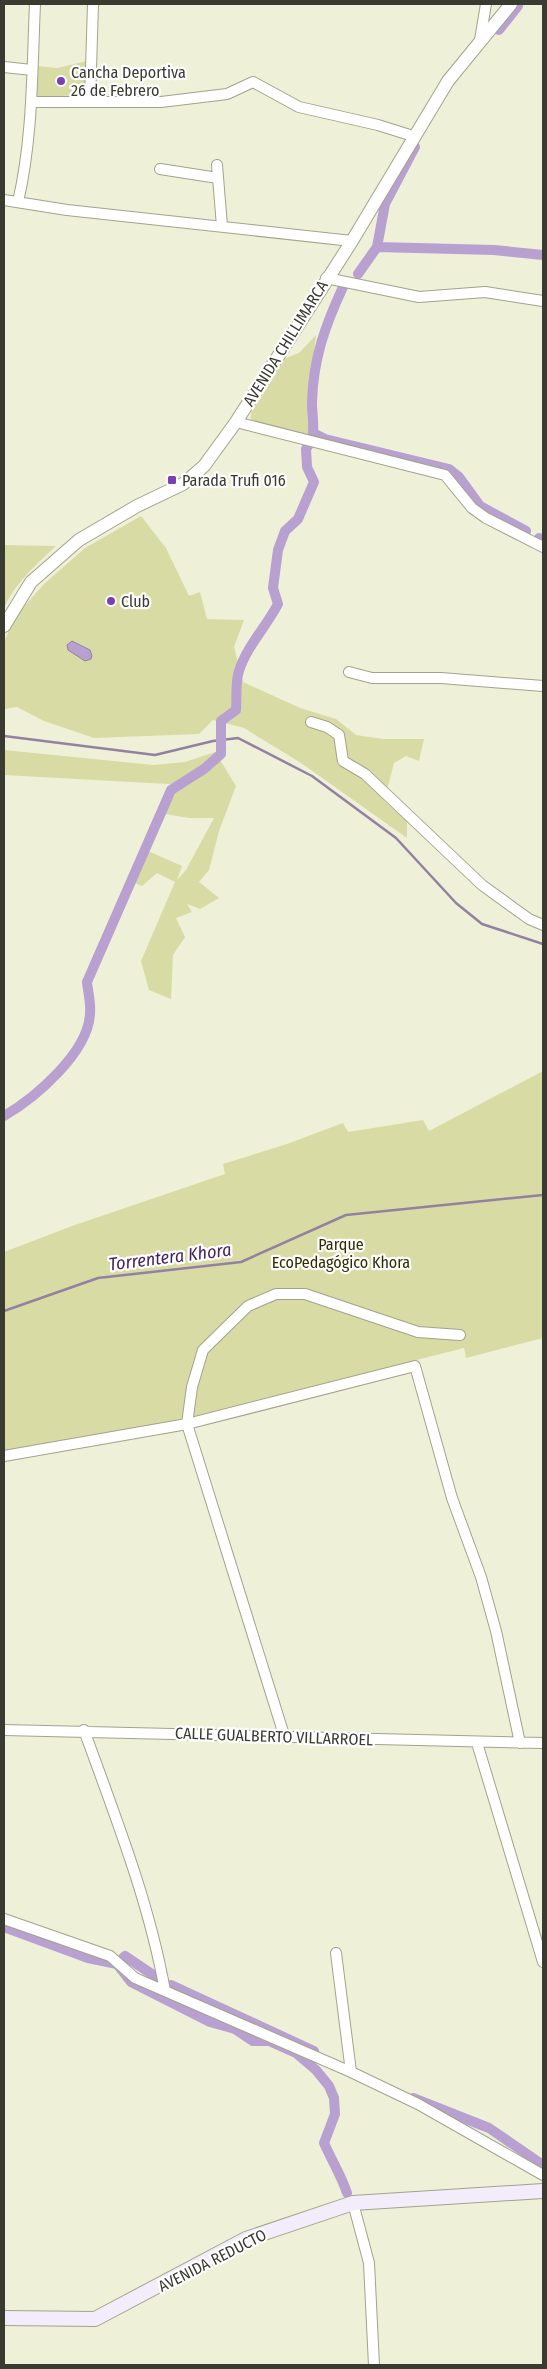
<svg xmlns="http://www.w3.org/2000/svg" width="547" height="2369" viewBox="0 0 547 2369" font-family="'Fira Sans Condensed',sans-serif">
	<rect width="100%" height="100%" fill="#eff0d8"/>
	<!-- green -->
	<path fill="#d9dba4" d="M 87,61 L 86,95 L 36,97 L 37,66 L 57,68 Z
		M 316,335 L 308,404 L 311,422 L 308,434 L 256,422 L 251,419 L 251,413 L 286,358 L 299,353 Z
		M 141,516 L 166,548 L 189,596 L 200,592 L 207,619 L 244,620 L 234,647 L 243,682 L 300,708 L 336,719 L 356,735 L 383,739 L 424,739 L 419,761 L 406,756 L 394,763 L 384,801 L 407,821 L 407,838 L 301,763 L 244,728 L 213,720 L 199,734 L 94,738 L 44,721 L 17,707 L 4,709 L 4,642 L 15,617 L 44,584 L 85,548 Z
		M 4,545 L 56,546 C 37,564 15,583 4,608 Z
		M 227,748 L 220,760 L 236,786 L 219,831 L 209,870 L 199,882 L 219,898 L 200,909 L 187,904 L 192,912 L 176,918 L 185,937 L 173,955 L 171,999 L 149,990 L 141,961 L 175,882 L 157,873 L 142,886 L 135,883 L 148,851 L 182,866 L 177,880 L 186,870 L 214,818 L 189,818 L 165,814 L 176,791 L 182,786 L 168,784 L 4,775 L 4,750 L 153,765 L 185,762 Z
		M 543,1071 L 543,1338 L 466,1358 L 464,1348 L 191,1417 L 4,1454 L 4,1252 L 72,1226 L 225,1174 L 223,1164 L 287,1144 L 343,1123 L 348,1132 L 423,1120 L 429,1131 Z"/>
	<!-- water -->
	<path fill="#b8a0d1" stroke="#9281a1" d="M 72,641 L 90,650 L 92,656 L 91,659 L 85,661 L 68,650 L 67,645 Z"/>
	<g fill="none" stroke-linecap="round" stroke-linejoin="round">
		<!-- stream -->
		<path stroke="#9281a1" stroke-width="2.5" d="M 4,736 L 155,755 L 213,741 L 238,738 L 312,776 L 396,838 L 456,903 L 482,924 L 543,944
			M 4,1311 L 98,1278 L 241,1262 L 346,1215 L 543,1195"/>
		<!-- canal -->
		<path stroke="#b8a0d1" stroke-width="10" d="M 499,30 L 518,6
			M 377,247 L 494,250 L 543,255
			M 358,274 L 377,247 L 385,204 L 415,147
			M 343,287 C 325,326 313,359 312,403 C 312,413 314,422 313,433 L 325,439 L 449,469 L 459,477 L 480,506 L 526,531
			M 539,538 L 543,540
			M 4,1116 C 35,1098 89,1052 90,1013 C 91,1003 88,992 87,982 L 171,790 L 204,769 L 221,754 L 221,721 L 236,710 C 237,698 235,683 239,671 C 247,646 266,627 278,604 L 273,588 L 278,550 L 285,531 L 298,519 L 314,482 L 307,467 L 306,449 L 310,443
			M 4,1927 L 88,1958 L 117,1964 L 131,1982 L 210,2022 L 235,2029 L 253,2041 L 269,2041 L 296,2053 L 316,2070 L 329,2086 L 334,2098 L 335,2114 L 324,2143 C 332,2161 341,2175 347,2193
			M 123,1958 L 125,1956 L 162,1981
			M 171,1985 L 314,2051
			M 413,2098 L 489,2128 L 543,2165"/>
		<!-- minor casing -->
		<g stroke="#a2a38c" stroke-width="12">
			<path id="minor" d="M 480,40 L 486,4
				M 4,67 L 32,70
				M 90,101 L 93,4
				M 31,102 L 161,102 L 227,94 L 253,82 L 299,107 L 378,125 L 413,136
				M 217,165 L 222,226
				M 160,169 L 218,178
				M 4,200 L 67,210 L 352,241
				M 18,202 C 33,137 32,70 35,4
				M 326,278 L 419,297 L 485,292 L 543,301
				M 236,422 L 445,475 L 472,508 L 486,518 L 543,547
				M 349,672 L 372,678 L 441,678 L 543,686
				M 311,722 L 327,727 L 339,735 L 343,761 L 365,774 L 482,885 L 529,919 L 543,925
				M 4,1456 L 187,1424 L 415,1366 L 452,1498 L 481,1577 L 496,1631 L 520,1743
				M 4,1730 L 543,1743
				M 84,1730 C 115,1816 149,1901 165,1991
				M 284,1735 L 187,1424 L 192,1387 L 203,1350 L 248,1306 L 276,1294 L 305,1294 L 418,1332 L 460,1335
				M 477,1743 L 543,1962
				M 4,1919 L 110,1956 L 135,1978 L 351,2072 L 418,2104 L 543,2175
				M 336,1953 L 351,2072
				M 353,2203 L 369,2263 L 374,2365"/>
		</g>
		<!-- tertiary casing -->
		<g stroke="#a2a38c" stroke-width="14">
			<path id="tertiary" d="M 4,626 L 31,582 L 79,540 L 137,506 L 183,484 L 204,466 L 236,422 L 352,241 L 448,81 L 511,4"/>
		</g>
		<!-- secondary casing -->
		<g stroke="#a2a38c" stroke-width="16">
			<path id="secondary" d="M 4,2318 L 95,2319 L 246,2239 L 353,2203 L 543,2191"/>
		</g>
		<!-- minor -->
		<use href="#minor" stroke="#fff" stroke-width="10"/>
		<!-- tertiary -->
		<use href="#tertiary" stroke="#fff" stroke-width="12"/>
		<!-- secondary -->
		<use href="#secondary" stroke="#f3ecfa" stroke-width="14"/>
	</g>
	<!-- markers -->
	<g fill="#7f3db1" stroke="#fff" stroke-width="2">
		<circle cx="61" cy="81" r="5"/>
		<rect x="167" y="475" width="10" height="10" rx="2.5"/>
		<circle cx="111" cy="601" r="5"/>
	</g>
	<g text-anchor="middle" stroke-width="4.5" stroke-linejoin="round" paint-order="stroke">
		<!-- poi labels -->
		<g font-size="16" fill="#393a30" stroke="#fff" text-anchor="start">
			<text x="71" y="78">Cancha Deportiva<tspan x="71" dy="18">26 de Febrero</tspan></text>
			<text x="182" y="486">Parada Trufi 016</text>
			<text x="121" y="607">Club</text>
		</g>
		<!-- street labels -->
		<g font-size="16" fill="#393a30" stroke="#fff">
			<text transform="translate(285 343) rotate(-58)" y="6">AVENIDA CHILLIMARCA</text>
			<text transform="translate(274 1736) rotate(2)" y="6">CALLE GUALBERTO VILLARROEL</text>
			<text transform="translate(212 2260) rotate(-27)" y="6">AVENIDA REDUCTO</text>
		</g>
		<!-- park labels -->
		<g font-size="16" fill="#2d2d00" stroke="#fff">
			<text x="341" y="1250">Parque<tspan x="341" dy="18">EcoPedagógico Khora</tspan></text>
		</g>
		<!-- water labels -->
		<g font-size="18" font-style="italic" fill="#44235f" stroke="#fff">
			<text transform="translate(170 1257) rotate(-7)" y="6">Torrentera Khora</text>
		</g>
	</g>
	<!-- border -->
	<rect width="547" height="2369" fill="none" stroke="#393a30" stroke-width="10"/>
</svg>
